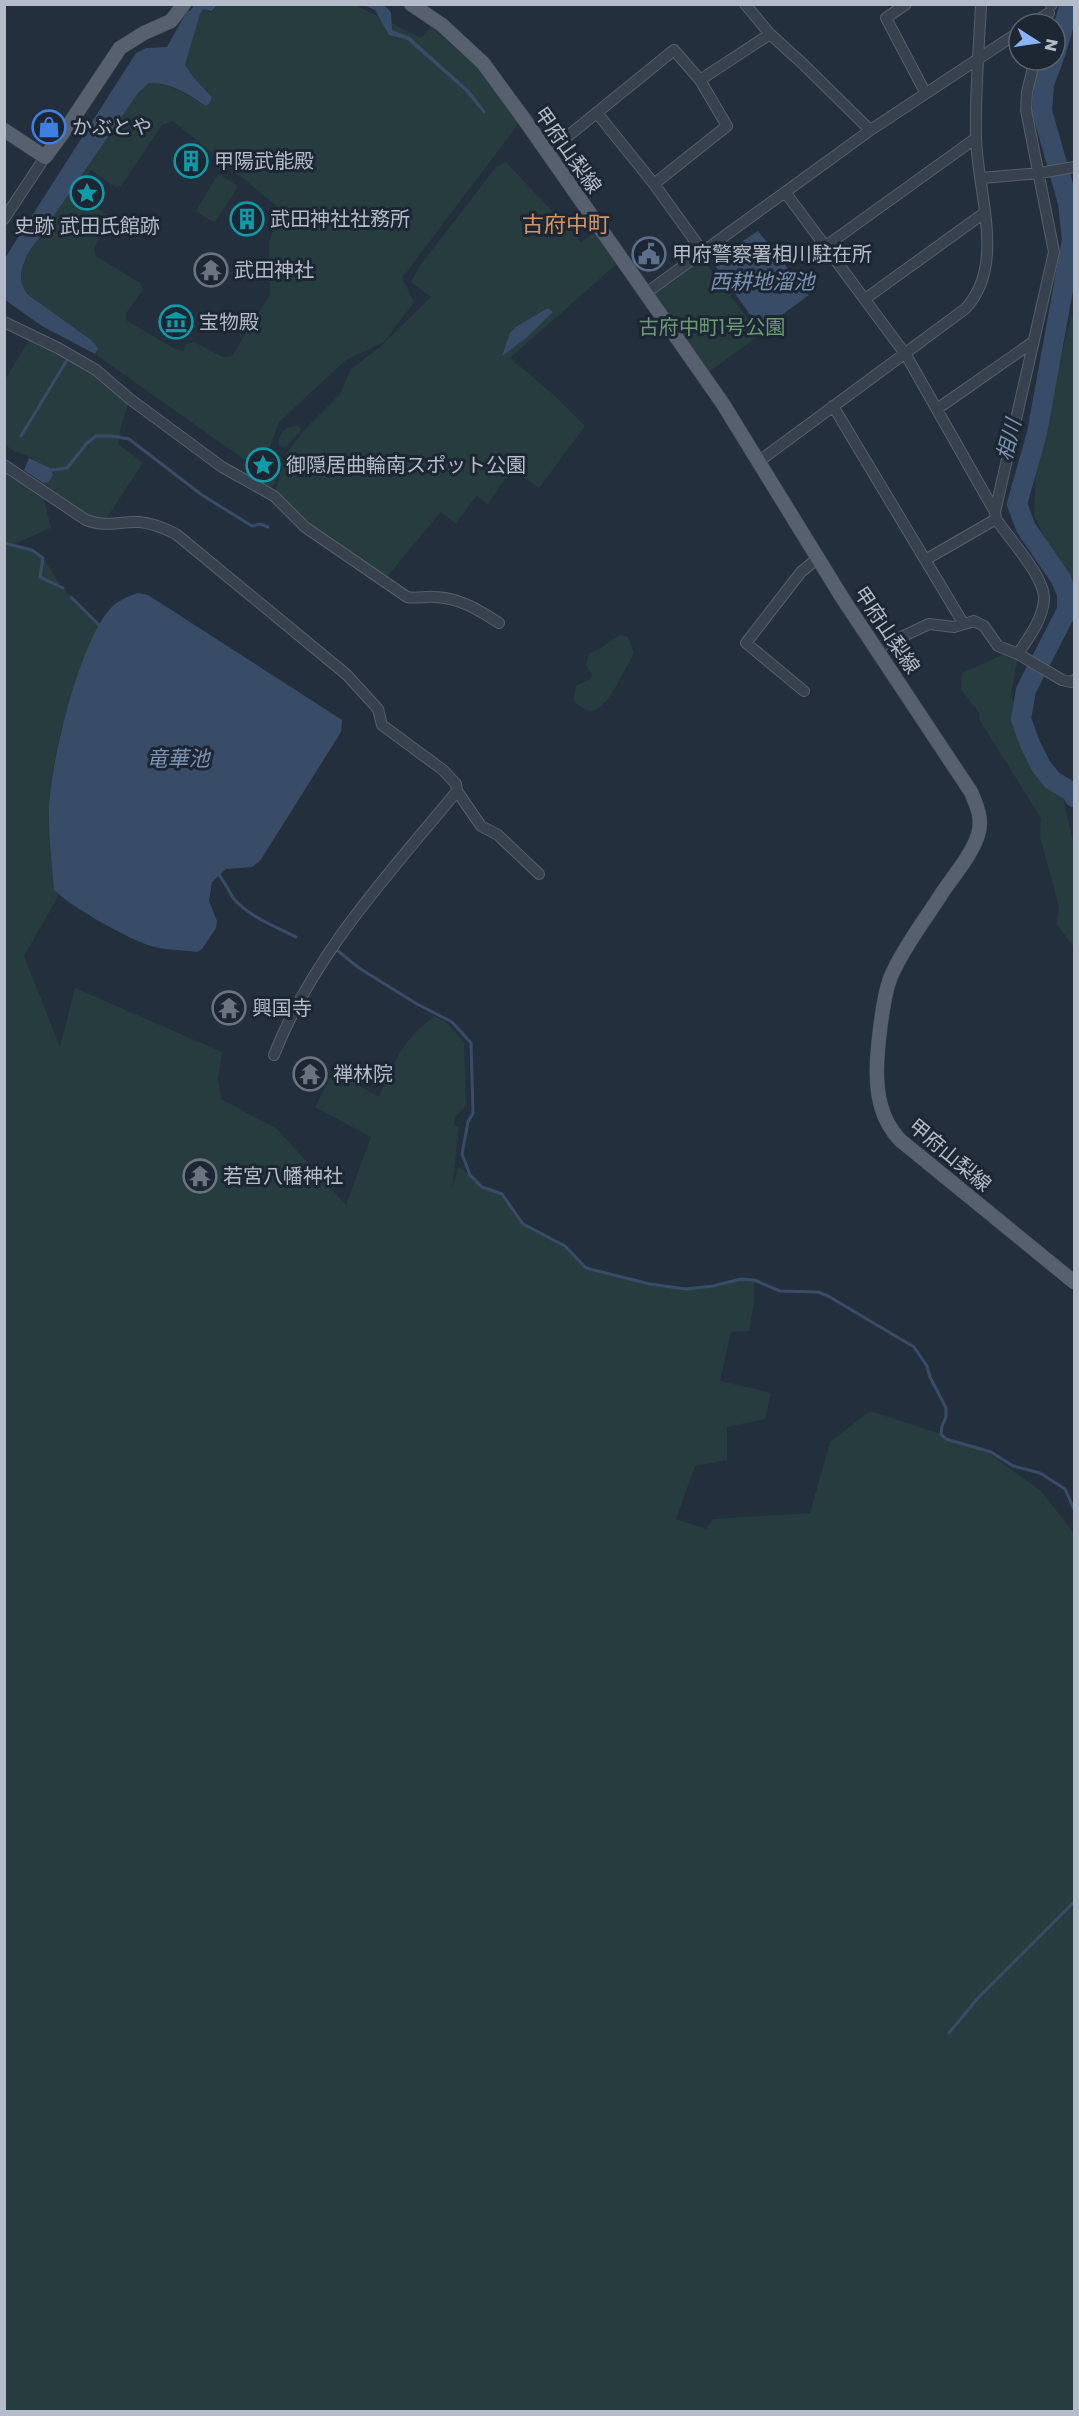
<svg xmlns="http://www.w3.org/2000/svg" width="1079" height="2416" viewBox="0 0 1079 2416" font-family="Poppins,'Noto Sans JP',sans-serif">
	<rect width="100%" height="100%" fill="#242f3e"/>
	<!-- green -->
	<path fill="#263c3f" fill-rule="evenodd" d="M 218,5 L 355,5 L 421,38 L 431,27 L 474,64 L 519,123 L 402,278 L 414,302 L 384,342 L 346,360 L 279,422 L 270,447 L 245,460 L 95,354 L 97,353 L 91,340 L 27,294 C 17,278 21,271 27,255 L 138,93 L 149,83 C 173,84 186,95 206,106 L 210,103 L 212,97 L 194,78 L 185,65 L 200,14 L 202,9 L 212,12 ZM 173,121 L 279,208 L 269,243 L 270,295 L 232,356 L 223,357 L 194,342 L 187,344 L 183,351 L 175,349 L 126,320 L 126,313 L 143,290 L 140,283 L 96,256 L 94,248 L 109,224 L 108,215 L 75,194 L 91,170 L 115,187 L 121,186 L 162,125 Z
		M 506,162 L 581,242 L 599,229 L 621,260 L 510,358 L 555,396 L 585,426 L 539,488 L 512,469 L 487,505 L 477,495 L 456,524 L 441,512 L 383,581 L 274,496 L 286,454 L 307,427 L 340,394 L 351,369 L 380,347 L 431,297 L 411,282 L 419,267 L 496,167 Z
		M 221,175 L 236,185 L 237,188 L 216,221 L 213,222 L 197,212 L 197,209 L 217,176 Z
		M 699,254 L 760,335 L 703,376 L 646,293 Z
		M 1074,314 L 1074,597 L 1072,596 L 1034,515 L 1037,449 L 1071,317 Z
		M 32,336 L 58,348 L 130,399 L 121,426 L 118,444 L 143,463 L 102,525 L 42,491 L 51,528 L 14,544 L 32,550 L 43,558 L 63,588 L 99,625 C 73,680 53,745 49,807 C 47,834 52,863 54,890 L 59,895 L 24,956 L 60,1047 L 75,988 L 222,1052 L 218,1079 L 221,1099 L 277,1129 L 346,1205 L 371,1137 L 315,1107 L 334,1071 L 379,1097 C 392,1065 405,1036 435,1016 L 447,1023 L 464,1042 L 466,1105 L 456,1117 L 453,1125 L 459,1127 L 452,1188 L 459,1166 L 482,1187 L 502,1194 L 523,1224 L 565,1246 L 586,1268 L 650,1284 L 686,1289 L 713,1286 L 741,1279 L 754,1280 L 754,1301 L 749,1331 L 731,1332 L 720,1381 L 771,1393 L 765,1419 L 727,1427 L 727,1460 L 695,1466 L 676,1519 L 706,1529 L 713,1519 L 810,1513 L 830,1442 L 870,1411 L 941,1434 L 946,1439 L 978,1446 L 1040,1490 L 1074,1533 L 1074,2411 L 5,2411 L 5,465 L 42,489 L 43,483 L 45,483 L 33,458 L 16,452 L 5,445 L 4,381 Z
		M 299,426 L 301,430 L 286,447 L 279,446 C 277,433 287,425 299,426 Z
		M 275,454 L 282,458 L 277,475 L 272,474 L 270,471 Z
		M 242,473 L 264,473 L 277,482 L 268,490 Z
		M 620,635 L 628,637 L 634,653 C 626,666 609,707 594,710 C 585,712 579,705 573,701 L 576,686 L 590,679 L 592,675 L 586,665 L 589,653 C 601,651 609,640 620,635 Z
		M 1011,651 L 1018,654 L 1011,695 L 1025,743 L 1044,775 L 1057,786 L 1063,797 L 1074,845 L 1074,948 L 1057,924 L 1059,907 L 1040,837 L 1041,818 L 979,719 L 979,713 L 961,689 L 962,673 Z"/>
	<!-- water -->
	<path fill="#394c67" d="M 194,5 L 217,5 L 212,11 L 203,9 L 200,14 L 185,65 L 194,78 L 212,97 L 210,103 L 206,106 C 187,94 173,83 149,83 L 138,93 L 27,255 C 21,271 17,278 27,294 L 91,340 L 98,348 L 95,354 L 42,326 L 5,300 L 5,258 L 136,53 L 146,48 L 167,47 L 186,13 L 191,10 Z
		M 364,5 L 384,5 L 391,12 L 392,30 L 410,37 L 470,91 L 486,112 L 484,114 L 465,91 L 406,39 L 389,35 L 375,10 Z
		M 758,231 L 809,295 L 761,330 L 712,261 Z
		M 548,308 L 553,312 L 525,339 L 502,356 L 510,333 L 516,327 Z
		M 29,458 L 50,468 L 53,475 L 49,482 L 43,483 L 24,470 Z
		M 138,593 L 148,595 L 342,720 L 341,732 L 260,861 L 252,867 L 226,869 L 212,882 L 209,901 L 217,921 L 216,928 L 202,949 L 197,952 C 183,950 163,950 151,946 C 126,938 73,908 54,890 C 52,863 48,835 49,808 C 51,760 79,644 110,609 C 117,601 128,596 138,593 Z"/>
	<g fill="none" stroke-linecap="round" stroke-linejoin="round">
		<!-- stream -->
		<path stroke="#394c67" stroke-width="3" d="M 21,436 L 67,360
			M 52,470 L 67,468 L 87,443 L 96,436 L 113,436 L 129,439 L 202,495 L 252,526 L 260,524 L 268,527
			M 4,543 L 32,550 L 43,558 L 40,577 L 63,588
			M 71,597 L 99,625
			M 219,875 C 225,882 230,894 234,899 C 251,918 275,926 296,937
			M 338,951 L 359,968 L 417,1004 L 452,1022 L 471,1043 L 473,1113 L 468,1122 L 462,1154 L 470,1175 L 482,1187 L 502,1194 L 523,1224 L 565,1246 L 586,1268 L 650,1284 L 686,1289 L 713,1286 L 741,1279 L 754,1280 L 780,1291 L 818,1292 L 828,1296 L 914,1347 L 927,1366 L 930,1377 L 946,1408 L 946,1417 L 942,1426 L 941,1434 L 946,1439 L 991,1452 L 1013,1466 L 1040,1473 L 1065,1489 L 1074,1509
			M 949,2033 L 977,1999 L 1074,1902"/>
		<!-- river -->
		<path stroke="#394c67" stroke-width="20" d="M 1055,55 L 1070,4
			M 1053,60 L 1044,84 L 1042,111 L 1068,203 L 1072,240 L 1037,433 L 1017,504 L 1026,528 L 1061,579 L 1067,594 L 1067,610 L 1026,690 L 1021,719 L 1030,744 L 1041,766 L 1052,780 L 1072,792 L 1074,797"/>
		<!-- minor casing -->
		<g stroke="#565f6c" stroke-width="12">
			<path id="minor" d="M 745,4 L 770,34 L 803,64 L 870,130
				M 906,4 L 886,18 L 925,92
				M 1051,5 L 1052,4
				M 1031,24 L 1049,13
				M 700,80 L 770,34
				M 597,113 L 654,184 L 703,252
				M 547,153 L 674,50 L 700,80 L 727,126 L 654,184
				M 981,178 L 1040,173 L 1074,167
				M 785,192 L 906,355 L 995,512 L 996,519 C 1008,537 1045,577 1044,599 C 1043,619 1029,637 1018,654 L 998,646 L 984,626 L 974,621 L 954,627 L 929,624 L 876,649
				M 4,219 L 45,157
				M 826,246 L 976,138
				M 646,293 L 872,129 L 1019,32
				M 865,299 L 984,213
				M 4,322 L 58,348 L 96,370 L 130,399 L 222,467 L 274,496 L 305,527 L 407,597 C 417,599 425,596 435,597 C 460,598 479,610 499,623
				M 833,406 L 963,623
				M 937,409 L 1033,342
				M 758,462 L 965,309 C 1007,265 977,192 976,137 C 975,93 979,48 981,4
				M 4,465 L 86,520 C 109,528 118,521 139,522 C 152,523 164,528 176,534 L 347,675 L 378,709 L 382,725 L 443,770 L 456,784 L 457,791 L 481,826 L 498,835 L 539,874
				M 995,512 L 1054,252 L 1026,110 L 1027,92 L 1035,60
				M 925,560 L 996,519
				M 1018,654 L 1062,680 L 1071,682 L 1074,680
				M 804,691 L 746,643 L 801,572 L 818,558
				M 274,1055 C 314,953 389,874 457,791"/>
		</g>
		<!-- major casing -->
		<g stroke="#414a57" stroke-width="15">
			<path id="major" d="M 411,4 L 442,25 L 483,63 L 524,119 L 723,404 L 843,599 L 971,792 C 977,806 983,819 978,835 C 971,856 954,875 942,893 C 925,920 905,945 892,974 C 883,993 878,1043 877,1064 C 876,1092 880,1119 900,1140 L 1074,1282
				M 4,130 L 45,157 L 68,126 L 120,48 L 144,33 L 171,21 L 184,4"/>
		</g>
		<!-- minor -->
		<use href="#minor" stroke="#38414e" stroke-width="10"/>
		<!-- major -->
		<use href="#major" stroke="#56606e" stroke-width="14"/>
	</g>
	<!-- icons -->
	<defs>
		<g id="shop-ring" transform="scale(1.725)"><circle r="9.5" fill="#1d2633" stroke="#3f7fe0" stroke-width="1.5"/><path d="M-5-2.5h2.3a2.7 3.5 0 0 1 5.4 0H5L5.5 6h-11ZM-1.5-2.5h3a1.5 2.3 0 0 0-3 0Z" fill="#3f7fe0"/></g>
		<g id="building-ring" transform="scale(1.725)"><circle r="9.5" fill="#1d2633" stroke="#0f9aa8" stroke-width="1.5"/><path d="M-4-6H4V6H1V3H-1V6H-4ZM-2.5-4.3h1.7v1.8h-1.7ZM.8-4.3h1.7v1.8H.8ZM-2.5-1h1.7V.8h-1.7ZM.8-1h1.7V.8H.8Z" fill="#0f9aa8"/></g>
		<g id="sight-ring" transform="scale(1.725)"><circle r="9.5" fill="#1d2633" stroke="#0f9aa8" stroke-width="1.5"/><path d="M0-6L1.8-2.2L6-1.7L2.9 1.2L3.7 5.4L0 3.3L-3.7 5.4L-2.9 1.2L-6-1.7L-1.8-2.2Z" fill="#0f9aa8"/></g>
		<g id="civic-ring" transform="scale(1.725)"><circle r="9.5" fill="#1d2633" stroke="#5c6f8a" stroke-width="1.5"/><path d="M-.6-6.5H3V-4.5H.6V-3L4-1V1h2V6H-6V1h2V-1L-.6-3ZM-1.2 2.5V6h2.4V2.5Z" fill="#5c6f8a"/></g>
		<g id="temple-ring" transform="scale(1.725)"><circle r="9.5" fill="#1d2633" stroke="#6b7280" stroke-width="1.5"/><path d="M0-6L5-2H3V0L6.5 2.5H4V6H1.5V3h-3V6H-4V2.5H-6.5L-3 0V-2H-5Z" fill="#6b7280"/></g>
		<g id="museum-ring" transform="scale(1.725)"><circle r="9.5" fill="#1d2633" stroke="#0f9aa8" stroke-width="1.5"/><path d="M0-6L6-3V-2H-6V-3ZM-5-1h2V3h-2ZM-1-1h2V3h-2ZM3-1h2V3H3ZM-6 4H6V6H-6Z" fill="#0f9aa8"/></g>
	</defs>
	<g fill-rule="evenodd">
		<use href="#shop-ring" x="49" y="127"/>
		<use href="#building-ring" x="191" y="161"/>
		<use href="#sight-ring" x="87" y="193"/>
		<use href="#building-ring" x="247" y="219"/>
		<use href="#civic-ring" x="649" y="254"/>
		<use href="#temple-ring" x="211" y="270"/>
		<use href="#museum-ring" x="176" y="322"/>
		<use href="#sight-ring" x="263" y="465"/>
		<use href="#temple-ring" x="229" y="1008"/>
		<use href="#temple-ring" x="310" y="1074"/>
		<use href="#temple-ring" x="200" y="1176"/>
	</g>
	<g text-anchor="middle" stroke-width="6" stroke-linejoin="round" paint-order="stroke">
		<!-- poi labels -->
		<g font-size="20" fill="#b4bcc9" stroke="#1d2633" text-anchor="start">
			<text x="72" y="134">かぶとや</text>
			<text x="214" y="168">甲陽武能殿</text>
			<text x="270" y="226">武田神社社務所</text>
			<text x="87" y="233" text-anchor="middle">史跡 武田氏館跡</text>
			<text x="672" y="261">甲府警察署相川駐在所</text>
			<text x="234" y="277">武田神社</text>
			<text x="199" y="329">宝物殿</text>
			<text x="286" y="472">御隠居曲輪南スポット公園</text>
			<text x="252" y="1015">興国寺</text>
			<text x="333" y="1081">禅林院</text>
			<text x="223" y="1183">若宮八幡神社</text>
		</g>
		<!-- street labels -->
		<g font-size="20" fill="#b4bcc9" stroke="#1d2633">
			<text transform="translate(568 150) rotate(55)" y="7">甲府山梨線</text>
			<text transform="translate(887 630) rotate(56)" y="7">甲府山梨線</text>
			<text transform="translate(950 1155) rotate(40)" y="7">甲府山梨線</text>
		</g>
		<!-- park labels -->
		<g font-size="20" fill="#6b9a76" stroke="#1d2633">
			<text x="712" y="334">古府中町1号公園</text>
		</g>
		<!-- water labels -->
		<g font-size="21" font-style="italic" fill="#7c92b1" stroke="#1d2633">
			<text x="762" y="289">西耕地溜池</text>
			<text transform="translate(1009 440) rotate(-76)" y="7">相川</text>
			<text x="178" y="766">竜華池</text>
		</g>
		<!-- quarter labels -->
		<g font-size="22" fill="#d59563" stroke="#1d2633">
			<text x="566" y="232">古府中町</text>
		</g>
	</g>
	<!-- border -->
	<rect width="1079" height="2416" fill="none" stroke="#b4bcc9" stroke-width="12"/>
	<!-- north arrow -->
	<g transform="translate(1037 42) rotate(102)"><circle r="28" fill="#1d2633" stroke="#59626f" stroke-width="1.5"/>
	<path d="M0-4.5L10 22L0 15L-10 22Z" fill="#8ab4f8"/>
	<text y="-9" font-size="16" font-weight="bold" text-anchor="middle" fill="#b4bcc9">N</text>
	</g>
</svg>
